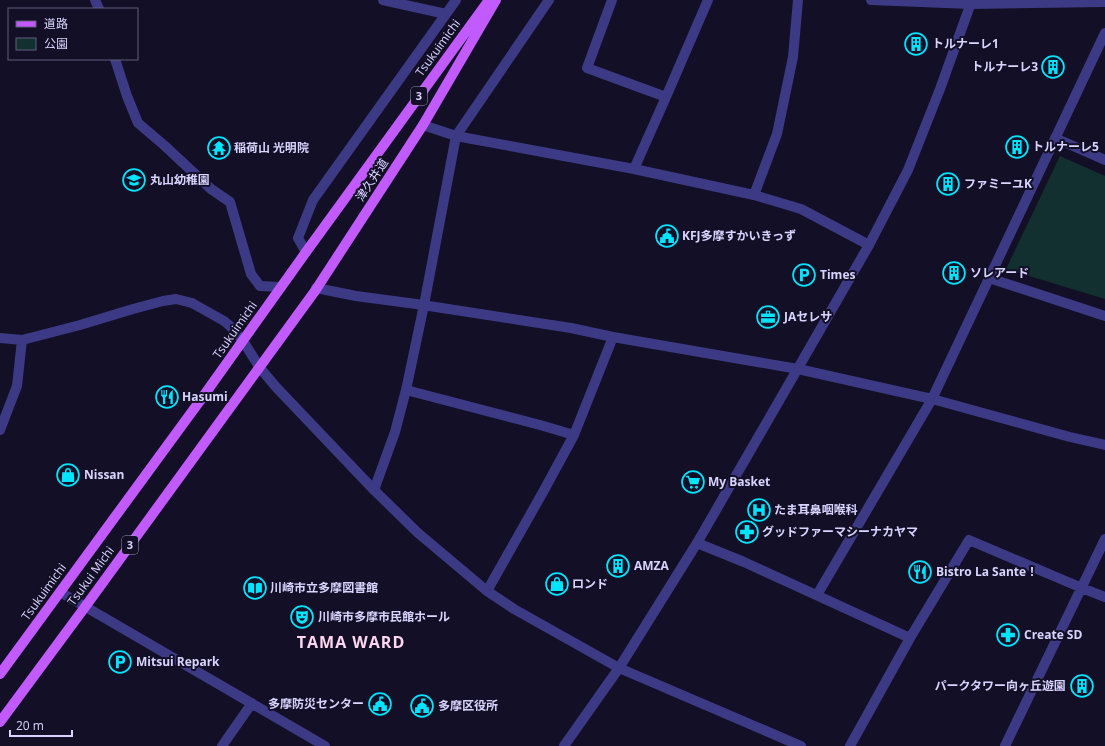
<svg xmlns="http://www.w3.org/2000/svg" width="1105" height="746" viewBox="0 0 1105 746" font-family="'Open Sans','Noto Sans JP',sans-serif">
	<rect width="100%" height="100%" fill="#130f26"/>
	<!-- green -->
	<path fill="#12302f" d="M 1060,156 L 1105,176 L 1105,299 L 1006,269 Z"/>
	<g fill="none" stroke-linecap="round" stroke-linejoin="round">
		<!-- minor -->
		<path stroke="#3d3a85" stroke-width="10" d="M 95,0 L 99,9
			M 383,0 L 446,14
			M 612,0 L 587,68 L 666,97
			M 871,0 L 971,4 L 1105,2
			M 115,59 L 127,96 L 138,123 L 165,146 L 211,189 L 230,202 L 251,274 L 260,286 L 281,287
			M 423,125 L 456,136 L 634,169 L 754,195 L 801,209 L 869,245
			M 1055,138 L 1105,160
			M 634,169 L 666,97 L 708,0
			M 754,195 L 777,134 L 793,57 L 798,0
			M 306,252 L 298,238 L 313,200 L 456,0
			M 989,278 L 1105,316
			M 316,288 L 356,296 L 416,304 L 571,328 L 613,337 L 798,369 L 932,399 L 1070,437 L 1105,445
			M 0,338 L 22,340 L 80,325 L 133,309 L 163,301 L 176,299 L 192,303
			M 406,390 L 540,425 L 574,435
			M 0,430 L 17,386 L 22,340
			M 374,490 L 395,432 L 406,390 L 424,305 L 456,136 L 549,0
			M 697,543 L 744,562 L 910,638
			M 487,591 L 543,492 L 574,435 L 613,337
			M 60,592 L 325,746
			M 817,595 L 932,399 L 1105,33
			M 222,746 L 252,703
			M 850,746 L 910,638 L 969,540 L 1082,588 L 1105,597
			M 1005,746 L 1105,539"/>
		<!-- tertiary -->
		<path stroke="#3d3a85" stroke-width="10" d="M 192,303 L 224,321 L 230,326 L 243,341 L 260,368 L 276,387 L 374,490 L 418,533 L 487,591 L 514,609 L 619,668 L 801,746
			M 564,746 L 619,668 L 697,543 L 869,245 L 908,170 L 940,89 L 972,0"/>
		<!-- primary -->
		<path stroke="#c25bff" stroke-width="10" d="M 0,674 L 202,398 L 306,252 L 489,0
			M 0,722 L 85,607 L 315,291 L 423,125 L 496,0"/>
	</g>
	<!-- icons -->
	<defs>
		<g id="building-ring" transform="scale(1.15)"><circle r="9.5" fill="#130f26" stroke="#00e5ff" stroke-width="1.5"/><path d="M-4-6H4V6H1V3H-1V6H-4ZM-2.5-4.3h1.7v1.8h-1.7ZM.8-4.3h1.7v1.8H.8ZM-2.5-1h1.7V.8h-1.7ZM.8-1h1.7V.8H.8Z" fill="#00e5ff"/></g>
		<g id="temple-ring" transform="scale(1.15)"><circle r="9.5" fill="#130f26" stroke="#00e5ff" stroke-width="1.5"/><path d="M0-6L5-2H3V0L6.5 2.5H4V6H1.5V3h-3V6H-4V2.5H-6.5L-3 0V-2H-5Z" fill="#00e5ff"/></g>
		<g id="school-ring" transform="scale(1.15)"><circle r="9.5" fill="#130f26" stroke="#00e5ff" stroke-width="1.5"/><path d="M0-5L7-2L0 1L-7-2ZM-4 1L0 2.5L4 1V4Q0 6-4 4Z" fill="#00e5ff"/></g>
		<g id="civic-ring" transform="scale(1.15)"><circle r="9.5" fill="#130f26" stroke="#00e5ff" stroke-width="1.5"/><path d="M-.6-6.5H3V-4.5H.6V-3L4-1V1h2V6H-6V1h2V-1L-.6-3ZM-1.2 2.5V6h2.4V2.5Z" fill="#00e5ff"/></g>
		<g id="parking-ring" transform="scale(1.15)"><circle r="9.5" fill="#130f26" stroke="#00e5ff" stroke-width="1.5"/><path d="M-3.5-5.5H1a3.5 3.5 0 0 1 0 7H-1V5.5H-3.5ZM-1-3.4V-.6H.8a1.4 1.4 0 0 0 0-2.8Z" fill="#00e5ff"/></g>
		<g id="office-ring" transform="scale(1.15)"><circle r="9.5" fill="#130f26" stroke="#00e5ff" stroke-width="1.5"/><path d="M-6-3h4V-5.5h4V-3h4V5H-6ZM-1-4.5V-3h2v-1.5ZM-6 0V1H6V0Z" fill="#00e5ff"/></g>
		<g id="restaurant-ring" transform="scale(1.15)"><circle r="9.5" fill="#130f26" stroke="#00e5ff" stroke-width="1.5"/><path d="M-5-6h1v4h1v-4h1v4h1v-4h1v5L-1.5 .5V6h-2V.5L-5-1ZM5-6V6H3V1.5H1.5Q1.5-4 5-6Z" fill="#00e5ff"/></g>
		<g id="shop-ring" transform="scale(1.15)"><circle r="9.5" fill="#130f26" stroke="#00e5ff" stroke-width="1.5"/><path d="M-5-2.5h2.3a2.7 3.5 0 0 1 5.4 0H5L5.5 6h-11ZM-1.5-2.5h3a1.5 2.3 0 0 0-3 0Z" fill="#00e5ff"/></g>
		<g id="supermarket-ring" transform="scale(1.15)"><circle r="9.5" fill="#130f26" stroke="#00e5ff" stroke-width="1.5"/><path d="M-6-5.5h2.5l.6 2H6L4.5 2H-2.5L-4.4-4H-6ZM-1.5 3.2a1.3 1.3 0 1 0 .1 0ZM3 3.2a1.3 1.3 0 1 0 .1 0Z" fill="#00e5ff"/></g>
		<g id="hospital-ring" transform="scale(1.15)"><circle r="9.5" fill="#130f26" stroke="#00e5ff" stroke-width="1.5"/><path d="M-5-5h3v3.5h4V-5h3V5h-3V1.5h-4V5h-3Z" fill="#00e5ff"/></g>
		<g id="pharmacy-ring" transform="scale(1.15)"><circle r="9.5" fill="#130f26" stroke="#00e5ff" stroke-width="1.5"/><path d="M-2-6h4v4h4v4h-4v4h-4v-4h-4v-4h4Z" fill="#00e5ff"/></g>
		<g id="library-ring" transform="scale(1.15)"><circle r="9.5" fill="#130f26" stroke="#00e5ff" stroke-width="1.5"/><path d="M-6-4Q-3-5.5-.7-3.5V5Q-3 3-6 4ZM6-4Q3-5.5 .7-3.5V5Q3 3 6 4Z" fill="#00e5ff"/></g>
		<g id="theatre-ring" transform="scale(1.15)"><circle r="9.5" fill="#130f26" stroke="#00e5ff" stroke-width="1.5"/><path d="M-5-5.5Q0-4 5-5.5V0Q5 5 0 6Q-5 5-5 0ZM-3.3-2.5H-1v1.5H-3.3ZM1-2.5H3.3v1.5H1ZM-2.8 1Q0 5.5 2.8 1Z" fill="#00e5ff"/></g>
	</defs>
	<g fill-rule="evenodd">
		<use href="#building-ring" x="916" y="44"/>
		<use href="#building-ring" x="1053" y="67"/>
		<use href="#building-ring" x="1017" y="147"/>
		<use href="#temple-ring" x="219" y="148"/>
		<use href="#school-ring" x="134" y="180"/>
		<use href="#building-ring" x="948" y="184"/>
		<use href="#civic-ring" x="667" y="236"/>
		<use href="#building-ring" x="954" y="273"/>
		<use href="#parking-ring" x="804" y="275"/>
		<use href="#office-ring" x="768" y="317"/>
		<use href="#restaurant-ring" x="167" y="397"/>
		<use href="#shop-ring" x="68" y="475"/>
		<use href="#supermarket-ring" x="693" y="482"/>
		<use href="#hospital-ring" x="759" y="510"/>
		<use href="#pharmacy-ring" x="747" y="532"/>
		<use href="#building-ring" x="618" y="566"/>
		<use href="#restaurant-ring" x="920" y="572"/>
		<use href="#shop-ring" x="557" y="584"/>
		<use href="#library-ring" x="255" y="588"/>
		<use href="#theatre-ring" x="302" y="617"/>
		<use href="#pharmacy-ring" x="1008" y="635"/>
		<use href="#parking-ring" x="120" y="662"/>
		<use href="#building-ring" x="1082" y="686"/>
		<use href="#civic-ring" x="380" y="704"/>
		<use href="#civic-ring" x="422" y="706"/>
	</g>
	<g text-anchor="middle" stroke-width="4" stroke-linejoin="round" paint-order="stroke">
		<!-- shield labels -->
		<g fill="#130f26" stroke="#9e99be" stroke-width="1">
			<rect x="411" y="87" width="16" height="18" rx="3"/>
			<rect x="122" y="536" width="16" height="18" rx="3"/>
		</g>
		<g font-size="11" font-weight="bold" fill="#d9d4ff">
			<text x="419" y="100">3</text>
			<text x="130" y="549">3</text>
		</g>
		<!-- poi labels -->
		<g font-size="12" font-weight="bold" fill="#d9d4ff" stroke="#130f26" text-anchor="start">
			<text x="932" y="48">トルナーレ1</text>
			<text x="1038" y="71" text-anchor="end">トルナーレ3</text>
			<text x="1032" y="151">トルナーレ5</text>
			<text x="234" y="152">稲荷山 光明院</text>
			<text x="150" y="184">丸山幼稚園</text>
			<text x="964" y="188">ファミーユK</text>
			<text x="682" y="240">KFJ多摩すかいきっず</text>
			<text x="970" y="277">ソレアード</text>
			<text x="820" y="279">Times</text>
			<text x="784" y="321">JAセレサ</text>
			<text x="182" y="401">Hasumi</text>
			<text x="84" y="479">Nissan</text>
			<text x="708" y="486">My Basket</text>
			<text x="774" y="514">たま耳鼻咽喉科</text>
			<text x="762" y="536">グッドファーマシーナカヤマ</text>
			<text x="634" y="570">AMZA</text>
			<text x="936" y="576">Bistro La Sante！</text>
			<text x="572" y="588">ロンド</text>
			<text x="270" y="592">川崎市立多摩図書館</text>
			<text x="318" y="621">川崎市多摩市民館ホール</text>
			<text x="1024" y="639">Create SD</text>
			<text x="136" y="666">Mitsui Repark</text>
			<text x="1066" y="690" text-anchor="end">パークタワー向ヶ丘遊園</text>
			<text x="364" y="708" text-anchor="end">多摩防災センター</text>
			<text x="438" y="710">多摩区役所</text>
		</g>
		<!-- street labels -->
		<g font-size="12" fill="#d9d4ff" stroke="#130f26">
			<text transform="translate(438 48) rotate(-54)" y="4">Tsukuimichi</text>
			<text transform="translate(372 180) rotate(-57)" y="4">津久井道</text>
			<text transform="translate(235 330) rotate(-55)" y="4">Tsukuimichi</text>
			<text transform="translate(91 576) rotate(-54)" y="4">Tsukui Michi</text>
			<text transform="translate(44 592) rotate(-54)" y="4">Tsukuimichi</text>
		</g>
		<!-- district labels -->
		<g font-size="16" font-weight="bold" letter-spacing="1" fill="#ffd6f0" stroke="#130f26">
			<text x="351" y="648">TAMA WARD</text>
		</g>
	</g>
	<!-- legend -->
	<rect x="8" y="8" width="130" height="52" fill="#130f26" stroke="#625e7d"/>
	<rect x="16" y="21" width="20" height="6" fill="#c25bff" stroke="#625e7d"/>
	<text x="44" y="28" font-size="12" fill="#d9d4ff">道路</text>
	<rect x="16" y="38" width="20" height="12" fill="#12302f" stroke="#625e7d"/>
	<text x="44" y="48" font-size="12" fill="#d9d4ff">公園</text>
	<!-- scale -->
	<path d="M10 730v6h62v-6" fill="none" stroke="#d9d4ff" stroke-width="2"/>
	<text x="16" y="730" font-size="12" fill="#d9d4ff" stroke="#130f26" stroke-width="3" paint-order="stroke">20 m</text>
</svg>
